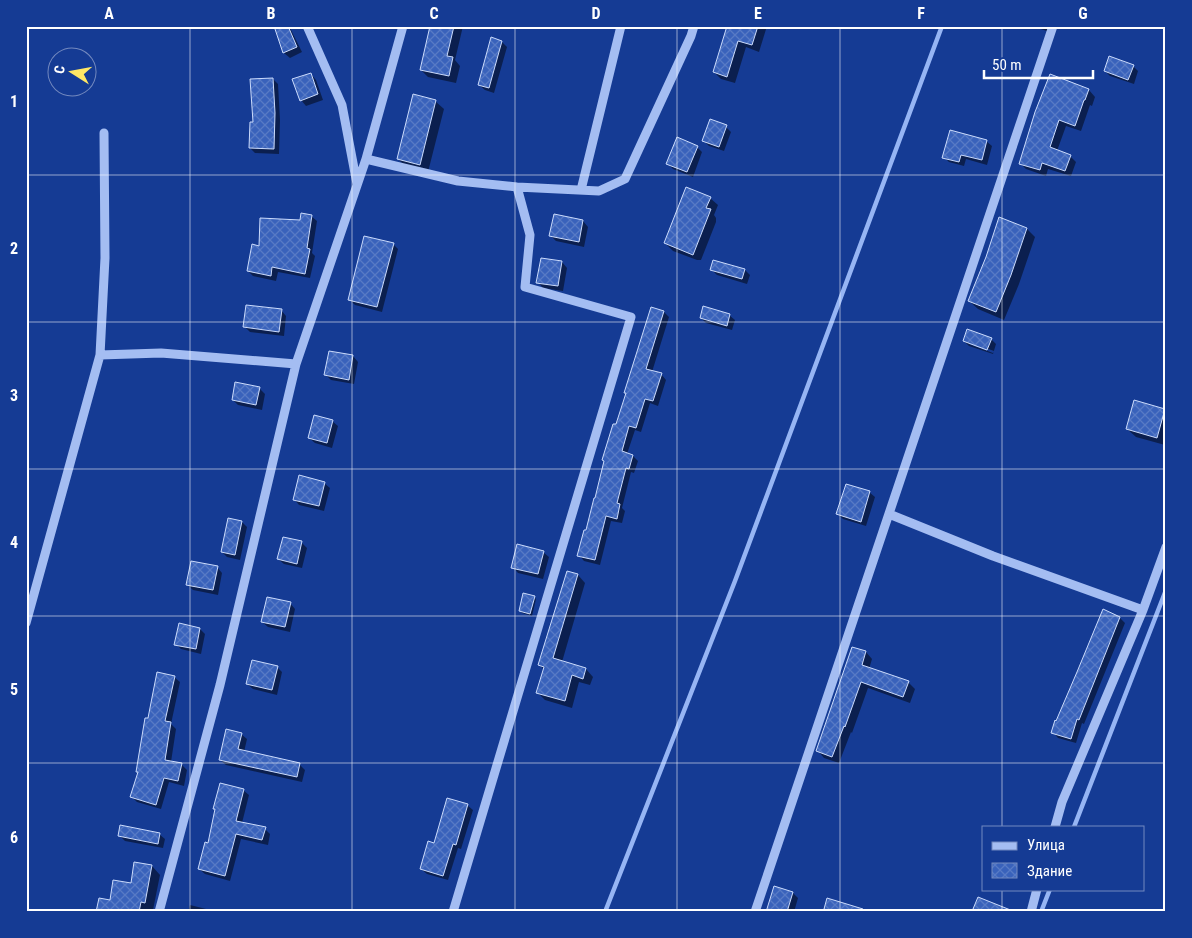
<svg xmlns="http://www.w3.org/2000/svg" width="1192" height="938" viewBox="0 0 1192 938" font-family="'Roboto Condensed',sans-serif">
	<defs>
		<pattern id="building-cross-hatch" width="8" height="8" patternUnits="userSpaceOnUse" patternTransform="scale(1.25)"><rect width="8" height="8" fill="#3962bb"/><path d="M0 0l8 8M0 8l8-8" fill="none" stroke="#577ac5"/></pattern>
	</defs>
	<rect width="100%" height="100%" fill="#153b94"/>
	<!-- shadow -->
	<path fill="#0007" fill-rule="evenodd" d="M 275,26 L 289,26 L 302,52 L 290,58 L 284,53 Z
		M 431,26 L 463,26 L 455,60 L 460,66 L 456,83 L 428,77 L 421,70 Z
		M 728,26 L 767,26 L 759,52 L 746,47 L 735,83 L 721,79 L 714,72 Z
		M 1031,26 L 1048,26 L 1047,31 Z
		M 502,42 L 507,47 L 494,93 L 485,90 L 479,85 Z
		M 1133,66 L 1138,71 L 1134,84 L 1110,76 L 1105,71 Z
		M 311,74 L 316,80 L 323,100 L 306,106 L 301,100 Z
		M 1050,76 L 1089,90 L 1095,97 L 1092,106 L 1090,105 L 1081,131 L 1066,126 L 1057,151 L 1070,156 L 1076,162 L 1071,176 L 1048,169 L 1046,176 L 1026,169 L 1020,163 Z
		M 273,79 L 278,84 L 280,120 L 279,154 L 255,153 L 250,148 L 255,124 Z
		M 435,101 L 444,109 L 428,172 L 406,167 L 398,159 Z
		M 726,127 L 731,132 L 724,151 L 709,146 L 703,140 Z
		M 986,141 L 992,146 L 987,165 L 966,159 L 964,166 L 949,162 L 944,157 Z
		M 697,147 L 702,152 L 693,177 L 673,169 L 668,164 Z
		M 710,198 L 718,205 L 714,215 L 716,218 L 716,222 L 701,260 L 697,260 L 673,251 L 665,243 Z
		M 311,216 L 317,221 L 312,253 L 315,256 L 310,278 L 278,272 L 276,281 L 253,276 L 248,271 L 260,247 L 301,221 Z
		M 583,221 L 588,227 L 584,247 L 556,241 L 551,236 Z
		M 1027,229 L 1035,237 L 1019,284 L 1004,320 L 978,309 L 969,301 Z
		M 393,244 L 398,249 L 382,312 L 355,305 L 349,299 Z
		M 562,262 L 567,268 L 563,291 L 543,288 L 538,282 Z
		M 712,270 L 745,270 L 750,275 L 747,284 L 717,275 Z
		M 652,308 L 664,312 L 669,317 L 652,372 L 661,374 L 666,380 L 658,406 L 650,403 L 641,432 L 635,430 L 627,454 L 633,456 L 638,461 L 634,473 L 631,472 L 622,508 L 625,511 L 622,523 L 611,521 L 600,565 L 584,561 L 579,555 L 587,532 L 617,426 Z
		M 281,310 L 286,316 L 284,336 L 250,332 L 245,327 Z
		M 729,315 L 735,320 L 732,330 L 706,323 L 701,318 Z
		M 991,339 L 996,344 L 993,354 L 969,346 L 964,341 ZM 969,342 L 994,351 L 993,353 L 969,344 Z
		M 353,356 L 358,362 L 354,384 L 331,380 L 326,375 Z
		M 260,389 L 265,394 L 262,410 L 238,405 L 233,400 Z
		M 1164,410 L 1166,411 L 1166,442 L 1165,445 L 1136,437 L 1127,429 Z
		M 332,421 L 338,426 L 332,448 L 315,443 L 309,438 Z
		M 324,483 L 330,488 L 324,511 L 299,505 L 294,499 Z
		M 869,492 L 875,497 L 866,526 L 843,519 L 838,514 Z
		M 242,522 L 247,527 L 240,560 L 227,557 L 222,552 Z
		M 302,543 L 307,548 L 302,568 L 284,564 L 278,559 Z
		M 543,552 L 549,557 L 543,579 L 518,573 L 513,567 Z
		M 217,567 L 222,573 L 218,595 L 193,590 L 188,585 Z
		M 567,572 L 578,575 L 585,583 L 562,662 L 586,669 L 593,677 L 590,685 L 579,682 L 572,708 L 545,700 L 538,693 L 544,670 L 540,665 Z
		M 534,597 L 536,599 L 532,616 L 522,613 L 520,611 Z
		M 290,603 L 295,609 L 290,632 L 268,627 L 262,622 Z
		M 1120,618 L 1125,623 L 1084,724 L 1082,723 L 1076,743 L 1058,738 L 1053,732 Z
		M 200,629 L 205,634 L 201,654 L 181,649 L 176,644 Z
		M 853,648 L 866,652 L 872,659 L 869,669 L 908,682 L 915,689 L 910,703 L 868,688 L 852,733 L 851,732 L 839,763 L 824,758 L 818,751 Z
		M 277,667 L 282,672 L 277,695 L 253,689 L 247,684 Z
		M 174,677 L 180,682 L 171,724 L 176,729 L 171,762 L 182,765 L 187,770 L 184,786 L 169,782 L 161,809 L 137,802 L 132,797 L 139,773 L 137,771 Z
		M 241,734 L 247,739 L 244,752 L 299,764 L 305,770 L 302,782 L 226,765 L 220,760 Z
		M 243,790 L 249,795 L 242,823 L 265,829 L 270,834 L 268,845 L 241,839 L 230,881 L 205,874 L 199,869 Z
		M 467,805 L 473,810 L 461,849 L 458,848 L 448,880 L 427,874 L 421,869 L 435,844 Z
		M 159,834 L 165,839 L 163,848 L 125,841 L 120,836 Z
		M 152,866 L 160,875 L 153,910 L 149,910 L 149,912 L 97,912 L 132,884 Z
		M 793,893 L 798,898 L 794,912 L 769,912 Z
		M 190,905 L 210,910 L 211,912 L 188,912 Z"/>
	<g fill="none" stroke-linecap="round" stroke-linejoin="round">
		<!-- stream -->
		<path stroke="#96b5f4" stroke-width="4.5" d="M 1074,827 L 1166,590
			M 605,912 L 735,581 L 942,26
			M 1041,912 L 1050,889"/>
	</g>
	<!-- building -->
	<path fill="url(#building-cross-hatch)" stroke="#cbdbfc" d="M 274,26 L 288,26 L 297,47 L 283,53 Z
		M 430,26 L 454,26 L 447,56 L 453,57 L 449,76 L 420,70 Z
		M 727,26 L 758,26 L 752,45 L 738,41 L 727,77 L 713,72 Z
		M 491,37 L 502,41 L 489,88 L 478,85 Z
		M 1109,56 L 1134,65 L 1128,80 L 1104,71 Z
		M 311,73 L 318,94 L 300,101 L 292,79 Z
		M 1050,74 L 1089,89 L 1085,100 L 1084,100 L 1075,126 L 1059,120 L 1050,147 L 1071,155 L 1065,171 L 1042,163 L 1040,170 L 1019,164 L 1035,112 Z
		M 273,78 L 275,113 L 274,149 L 249,148 L 250,122 L 253,122 L 250,79 Z
		M 413,94 L 436,100 L 420,165 L 397,159 Z
		M 710,119 L 727,125 L 719,147 L 702,141 Z
		M 950,130 L 987,140 L 982,160 L 961,155 L 959,162 L 942,158 Z
		M 677,137 L 698,146 L 687,172 L 666,164 Z
		M 686,187 L 711,197 L 706,208 L 711,209 L 693,255 L 664,243 Z
		M 301,213 L 312,215 L 307,248 L 310,249 L 305,274 L 272,267 L 271,276 L 247,271 L 252,244 L 259,246 L 260,218 L 300,220 Z
		M 554,214 L 583,220 L 579,242 L 549,236 Z
		M 999,217 L 1027,228 L 1011,275 L 996,312 L 968,301 L 986,257 Z
		M 364,236 L 394,243 L 377,307 L 348,300 Z
		M 541,258 L 562,261 L 558,286 L 536,283 Z
		M 713,260 L 745,269 L 742,279 L 710,270 Z
		M 246,305 L 282,309 L 279,332 L 243,327 Z
		M 703,306 L 730,314 L 727,326 L 700,318 Z
		M 651,307 L 664,311 L 646,369 L 662,373 L 653,401 L 645,399 L 636,428 L 629,426 L 622,451 L 633,455 L 629,469 L 626,468 L 617,503 L 620,504 L 617,519 L 606,516 L 595,560 L 577,556 L 584,530 L 586,530 L 594,498 L 595,498 L 604,461 L 602,460 L 613,424 L 616,424 L 626,393 L 624,393 Z
		M 967,329 L 992,338 L 987,350 L 963,341 Z
		M 329,351 L 353,355 L 349,380 L 324,375 Z
		M 235,382 L 260,387 L 256,405 L 232,400 Z
		M 1134,400 L 1165,409 L 1157,438 L 1126,429 Z
		M 314,415 L 333,420 L 327,443 L 308,438 Z
		M 299,475 L 325,482 L 319,506 L 293,500 Z
		M 846,484 L 870,491 L 861,522 L 836,514 Z
		M 228,518 L 242,521 L 235,555 L 221,552 Z
		M 283,537 L 302,541 L 297,564 L 277,559 Z
		M 517,544 L 544,551 L 538,574 L 511,568 Z
		M 191,561 L 218,566 L 213,590 L 186,585 Z
		M 567,571 L 578,574 L 553,658 L 586,668 L 583,679 L 572,675 L 565,701 L 536,693 L 544,667 L 538,665 Z
		M 523,593 L 535,596 L 530,614 L 519,611 Z
		M 267,597 L 291,602 L 285,627 L 261,622 Z
		M 1103,609 L 1120,617 L 1079,720 L 1077,719 L 1071,739 L 1051,733 L 1055,720 L 1056,721 L 1077,672 Z
		M 179,623 L 200,628 L 196,649 L 174,645 Z
		M 852,647 L 866,651 L 862,665 L 909,681 L 903,697 L 861,682 L 845,727 L 844,726 L 832,757 L 816,751 Z
		M 252,660 L 278,666 L 272,690 L 246,684 Z
		M 157,672 L 175,676 L 165,721 L 171,722 L 165,760 L 182,763 L 178,781 L 164,778 L 156,805 L 130,797 L 138,772 L 136,772 L 145,718 L 148,718 Z
		M 226,729 L 242,733 L 238,749 L 300,763 L 297,777 L 219,760 Z
		M 220,783 L 244,789 L 236,821 L 266,827 L 262,840 L 236,834 L 225,876 L 198,869 L 205,842 L 208,843 L 215,809 L 213,809 Z
		M 447,798 L 468,804 L 456,845 L 453,844 L 443,876 L 420,869 L 428,841 L 434,843 Z
		M 120,825 L 160,833 L 158,844 L 118,836 Z
		M 134,862 L 152,865 L 145,903 L 141,902 L 139,912 L 96,912 L 99,898 L 110,900 L 113,880 L 131,883 Z
		M 774,886 L 793,892 L 787,912 L 766,912 Z
		M 978,897 L 1013,911 L 1012,912 L 981,912 L 973,909 Z
		M 827,898 L 863,909 L 863,912 L 833,912 L 824,909 Z"/>
	<g fill="none" stroke-linecap="round" stroke-linejoin="round">
		<!-- minor -->
		<path stroke="#a4bdf2" stroke-width="9" d="M 307,26 L 342,105 L 357,184
			M 366,159 L 458,181 L 517,187 L 599,191 L 625,179 L 691,36 L 694,26
			M 581,190 L 621,26
			M 100,355 L 161,353 L 296,364
			M 889,514 L 993,556 L 1143,610
			M 26,623 L 100,355 L 105,258 L 104,133
			M 1055,827 L 1062,802 L 1143,610 L 1166,547
			M 159,912 L 220,685 L 296,364 L 366,159 L 403,26
			M 453,912 L 631,317 L 525,287 L 530,235 L 517,187
			M 755,912 L 1053,26
			M 1031,912 L 1037,889"/>
	</g>
	<!-- grid -->
	<path fill="none" stroke="#fff" stroke-width="1" stroke-opacity="0.55" d="M 190,26 L 190,912M 352,26 L 352,912M 515,26 L 515,912M 677,26 L 677,912M 840,26 L 840,912M 1002,26 L 1002,827M 26,175 L 1166,175M 26,322 L 1166,322M 26,469 L 1166,469M 26,616 L 1166,616M 26,763 L 1166,763M 1002,889 L 1002,912"/>
	<!-- border -->
	<rect width="1192" height="938" fill="none" stroke="#153b94" stroke-width="55"/>
	<!-- legend -->
	<rect x="982" y="826" width="162" height="65" fill="#153b94" stroke="#7389bf"/>
	<rect x="992" y="842" width="25" height="8" fill="#a4bdf2" stroke="#7389bf"/>
	<text x="1027" y="850" font-size="15" fill="#ffffff">Улица</text>
	<rect x="992" y="863" width="25" height="15" fill="url(#building-cross-hatch)" stroke="#7389bf"/>
	<text x="1027" y="876" font-size="15" fill="#ffffff">Здание</text>
	<!-- north arrow -->
	<g transform="translate(72 72) rotate(281)"><circle r="24" fill="#153b94" stroke="#7389bf"/>
	<path d="M0-4L9 19L0 12L-9 19Z" fill="#ffe765"/>
	<text y="-8" font-size="14" font-weight="bold" text-anchor="middle" fill="#ffffff">С</text>
	</g>
	<!-- scale -->
	<path d="M984 70v8h109v-8" fill="none" stroke="#ffffff" stroke-width="2.5"/>
	<text x="992" y="70" font-size="15" fill="#ffffff" stroke="#153b94" stroke-width="4" paint-order="stroke">50 m</text>
	<rect x="28" y="28" width="1136" height="882" fill="none" stroke="#fff" stroke-width="2"/>
	<g font-size="16" text-anchor="middle" font-weight="bold" fill="#fff">
		<text x="109" y="19">A</text>
		<text x="271" y="19">B</text>
		<text x="434" y="19">C</text>
		<text x="596" y="19">D</text>
		<text x="758" y="19">E</text>
		<text x="921" y="19">F</text>
		<text x="1083" y="19">G</text>
		<text x="14" y="107">1</text>
		<text x="14" y="254">2</text>
		<text x="14" y="401">3</text>
		<text x="14" y="548">4</text>
		<text x="14" y="695">5</text>
		<text x="14" y="843">6</text>
	</g>
</svg>
